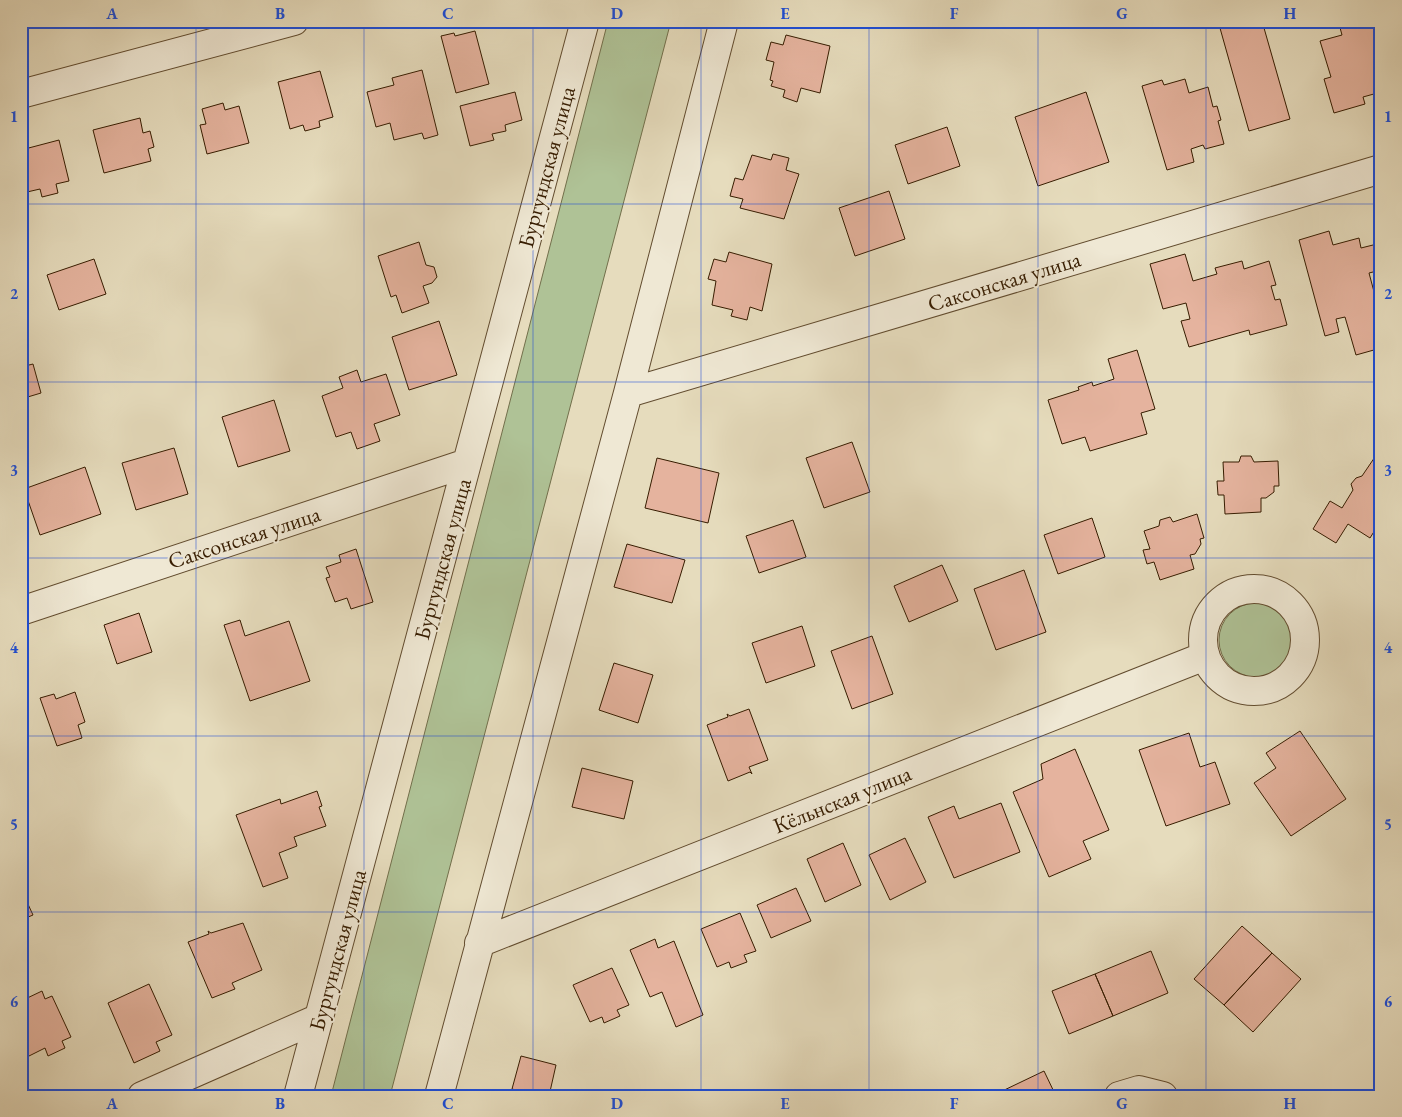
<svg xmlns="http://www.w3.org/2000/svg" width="1402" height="1117" viewBox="0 0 1402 1117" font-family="'EB Garamond',serif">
	<rect width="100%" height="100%" fill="#e6dcbd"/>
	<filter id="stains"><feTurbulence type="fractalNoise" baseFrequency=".004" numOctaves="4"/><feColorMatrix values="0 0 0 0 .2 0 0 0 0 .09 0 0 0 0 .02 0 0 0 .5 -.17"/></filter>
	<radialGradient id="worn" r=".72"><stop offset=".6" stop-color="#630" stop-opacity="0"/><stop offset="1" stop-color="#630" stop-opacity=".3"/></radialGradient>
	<!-- green -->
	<path fill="#afc296" stroke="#726f4b" d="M 608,21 L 671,21 L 390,1096 L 331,1096 Z
		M1219 640a37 37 0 1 1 74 0a37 37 0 1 1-74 0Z"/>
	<!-- building -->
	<path fill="#e5b39e" stroke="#361c00" d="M 1218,21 L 1262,21 L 1290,119 L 1249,131 Z
		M 1346,21 L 1381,21 L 1381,92 L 1363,97 L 1365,104 L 1334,113 L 1324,79 L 1331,77 L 1320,41 L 1342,35 L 1339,24 Z
		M 475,31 L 489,84 L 456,93 L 441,36 L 454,33 L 455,36 Z
		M 786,35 L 830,46 L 820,93 L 801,88 L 797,102 L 783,97 L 785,90 L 771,86 L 773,81 L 770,80 L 774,62 L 766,60 L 771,42 L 783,45 Z
		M 422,70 L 438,135 L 424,139 L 422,133 L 394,140 L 390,123 L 376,127 L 367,92 L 394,85 L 392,78 Z
		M 320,71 L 333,117 L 319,121 L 320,127 L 305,131 L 303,125 L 290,129 L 278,82 Z
		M 1185,79 L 1189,93 L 1208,87 L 1213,107 L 1217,106 L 1221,120 L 1218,121 L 1224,144 L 1205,149 L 1203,145 L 1191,149 L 1194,162 L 1167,170 L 1142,86 L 1162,80 L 1164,85 Z
		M 515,92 L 522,120 L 505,125 L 506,131 L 492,134 L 494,140 L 470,146 L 460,106 Z
		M 1086,92 L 1109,162 L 1038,186 L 1015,117 Z
		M 223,103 L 225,110 L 239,106 L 249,143 L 207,154 L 200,125 L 206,124 L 202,109 Z
		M 140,118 L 143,133 L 150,131 L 154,147 L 148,149 L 151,161 L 104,173 L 93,130 Z
		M 947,127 L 960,166 L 908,184 L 895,145 Z
		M 59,140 L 69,181 L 56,184 L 58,193 L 42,197 L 40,189 L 27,192 L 21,170 L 21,150 Z
		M 773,154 L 789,158 L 786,170 L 799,174 L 784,219 L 740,208 L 743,199 L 730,196 L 735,178 L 743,180 L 752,155 L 771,160 Z
		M 889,191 L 905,239 L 855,256 L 839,208 Z
		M 1329,231 L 1333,245 L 1359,238 L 1361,248 L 1381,243 L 1381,270 L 1369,273 L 1381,318 L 1381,348 L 1356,355 L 1345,317 L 1336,319 L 1339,332 L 1325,336 L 1299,240 Z
		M 419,242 L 426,265 L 434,267 L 437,277 L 432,283 L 423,286 L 429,303 L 402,313 L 396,295 L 391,297 L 378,256 Z
		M 729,252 L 772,264 L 762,311 L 750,307 L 747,320 L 731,316 L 733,310 L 712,305 L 716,281 L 708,279 L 714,259 L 726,262 Z
		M 1185,254 L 1193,281 L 1217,274 L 1215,268 L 1242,261 L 1244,269 L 1269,261 L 1276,285 L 1271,286 L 1275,300 L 1280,299 L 1287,325 L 1250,335 L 1249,330 L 1189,347 L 1181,321 L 1190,319 L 1186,303 L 1163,309 L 1150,264 Z
		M 94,259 L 106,294 L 59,310 L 47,275 Z
		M 439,321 L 457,375 L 409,390 L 392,337 Z
		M 1137,350 L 1155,409 L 1141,413 L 1147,434 L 1090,451 L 1085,437 L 1062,444 L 1048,400 L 1079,390 L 1078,387 L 1092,382 L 1093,386 L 1114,379 L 1108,359 Z
		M 33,364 L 41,393 L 21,399 L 21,367 Z
		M 357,370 L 361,382 L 386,374 L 400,415 L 374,424 L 380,441 L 357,449 L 351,432 L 336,437 L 322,396 L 343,388 L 339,377 Z
		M 274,400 L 290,451 L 238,467 L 222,417 Z
		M 852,442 L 870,492 L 824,508 L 806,458 Z
		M 174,448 L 188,494 L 136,510 L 122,463 Z
		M 1379,451 L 1381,534 L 1375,530 L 1370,538 L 1348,524 L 1336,543 L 1313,529 L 1330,501 L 1342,508 L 1353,490 L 1351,484 L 1356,478 L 1362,476 Z
		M 1241,456 L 1251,456 L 1254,462 L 1278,461 L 1279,486 L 1274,486 L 1274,492 L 1266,498 L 1261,498 L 1261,512 L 1225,514 L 1224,495 L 1218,495 L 1217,481 L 1224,481 L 1223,462 L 1239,462 Z
		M 657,458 L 719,473 L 708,523 L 645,508 Z
		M 85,467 L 101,514 L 40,535 L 24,489 Z
		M 1197,514 L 1204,538 L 1200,539 L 1201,544 L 1195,554 L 1190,555 L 1194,569 L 1160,580 L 1154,562 L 1147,564 L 1143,550 L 1150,549 L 1144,531 L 1159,526 L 1160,520 L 1170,517 L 1173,522 Z
		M 1092,518 L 1105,557 L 1058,574 L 1044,535 Z
		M 793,520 L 806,557 L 759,573 L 746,536 Z
		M 627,544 L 685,560 L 672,603 L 614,587 Z
		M 356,549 L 373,602 L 351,609 L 347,598 L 335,602 L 326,578 L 330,577 L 326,567 L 341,562 L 339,555 Z
		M 942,565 L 958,601 L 909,622 L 894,586 Z
		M 1024,570 L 1046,632 L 996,650 L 974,589 Z
		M 139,613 L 152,652 L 117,664 L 104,625 Z
		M 240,620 L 245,636 L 289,621 L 310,681 L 250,701 L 224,625 Z
		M 802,626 L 815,666 L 766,683 L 752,643 Z
		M 872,636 L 893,694 L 852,709 L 831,651 Z
		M 614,663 L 653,675 L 638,723 L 599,710 Z
		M 75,692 L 85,722 L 78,725 L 82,738 L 57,746 L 40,698 L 54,694 L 56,699 Z
		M 749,709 L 768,760 L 749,767 L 752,774 L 750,772 L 728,781 L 707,725 L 728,717 L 727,714 L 730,716 Z
		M 1300,731 L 1346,799 L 1291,836 L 1254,783 L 1276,768 L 1266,753 Z
		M 1189,733 L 1200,767 L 1215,762 L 1230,804 L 1166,826 L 1139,750 Z
		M 1075,749 L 1109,830 L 1083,841 L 1091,859 L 1049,877 L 1013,792 L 1043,779 L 1041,764 Z
		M 582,768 L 633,781 L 624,819 L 572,807 Z
		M 317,791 L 322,806 L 319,807 L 326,826 L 294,837 L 297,846 L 279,853 L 288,878 L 263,887 L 236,815 L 280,799 L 281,804 Z
		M 1001,803 L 1020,852 L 954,878 L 928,817 L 954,806 L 959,819 Z
		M 905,838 L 926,882 L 890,900 L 869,855 Z
		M 843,843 L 861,885 L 825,902 L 807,859 Z
		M 796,888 L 811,921 L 771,938 L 757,905 Z
		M 21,889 L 33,915 L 21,920 Z
		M 740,913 L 756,951 L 744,955 L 747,962 L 731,968 L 729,962 L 717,967 L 701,929 Z
		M 243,923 L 262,970 L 232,983 L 235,989 L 212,998 L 188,942 L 209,934 L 208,931 L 211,933 Z
		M 1242,926 L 1272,953 L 1224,1005 L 1194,979 Z
		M 655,939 L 658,948 L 674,941 L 703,1015 L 676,1027 L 662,992 L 650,997 L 630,950 Z
		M 1151,951 L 1168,993 L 1113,1016 L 1095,974 Z
		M 1272,953 L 1301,979 L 1253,1032 L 1224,1005 Z
		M 612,968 L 629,1005 L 617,1010 L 620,1016 L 604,1023 L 602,1017 L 590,1022 L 573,985 Z
		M 1095,974 L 1113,1016 L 1069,1034 L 1052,991 Z
		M 149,984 L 172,1035 L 156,1042 L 160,1051 L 134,1063 L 108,1003 Z
		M 42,991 L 45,999 L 52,996 L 71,1037 L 62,1041 L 65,1048 L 48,1056 L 45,1048 L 27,1057 L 21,1045 L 21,1001 Z
		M 521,1056 L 556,1065 L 549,1096 L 538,1096 L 512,1089 Z
		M 1044,1071 L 1056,1096 L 997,1096 L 996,1094 Z"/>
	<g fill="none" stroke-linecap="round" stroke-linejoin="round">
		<!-- street casing -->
		<g stroke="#624c2f" stroke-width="30">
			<path id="street" d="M 21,94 L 294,21
				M 628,393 L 1381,169
				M1203 640a51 51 0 1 1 102 0a51 51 0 1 1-102 0Z
				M 21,611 L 467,463
				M 479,943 L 1205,656
				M 142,1096 L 319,1018
				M 298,1096 L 585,21
				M 439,1096 L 628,393 L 724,21
				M 1119,1096 L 1139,1090 L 1163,1096"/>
		</g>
		<!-- street -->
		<use href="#street" stroke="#efe8d4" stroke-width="28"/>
	</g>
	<!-- grid -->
	<path fill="none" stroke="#1d4ed8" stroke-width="1" stroke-opacity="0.55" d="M 196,21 L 196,1096M 364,21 L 364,1096M 533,21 L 533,1096M 701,21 L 701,1096M 869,21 L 869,1096M 1038,21 L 1038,1096M 1206,21 L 1206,1096M 21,204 L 1381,204M 21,382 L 1381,382M 21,558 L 1381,558M 21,736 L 1381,736M 21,912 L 1381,912"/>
	<g text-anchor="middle" stroke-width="4" stroke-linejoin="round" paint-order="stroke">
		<!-- street labels -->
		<g font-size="22" fill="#361c00" stroke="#efe8d4">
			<text transform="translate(546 167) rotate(-75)" y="8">Бургундская улица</text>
			<text transform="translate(1004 281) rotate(-17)" y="8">Саксонская улица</text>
			<text transform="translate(244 537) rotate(-18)" y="8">Саксонская улица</text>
			<text transform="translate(442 559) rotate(-75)" y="8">Бургундская улица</text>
			<text transform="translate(842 799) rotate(-22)" y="8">Кёльнская улица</text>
			<text transform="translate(337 950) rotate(-75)" y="8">Бургундская улица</text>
		</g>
	</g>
	<!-- margin -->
	<rect width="1402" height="1117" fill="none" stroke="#e6dcbd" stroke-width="55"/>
	<rect x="28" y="28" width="1346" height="1062" fill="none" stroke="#1d4ed8" stroke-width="2"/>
	<g font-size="16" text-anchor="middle" font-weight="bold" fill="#1d4ed8">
		<text x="112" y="19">A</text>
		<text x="280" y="19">B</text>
		<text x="448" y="19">C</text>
		<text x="617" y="19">D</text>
		<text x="785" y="19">E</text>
		<text x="954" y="19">F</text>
		<text x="1122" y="19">G</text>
		<text x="1290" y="19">H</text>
		<text x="14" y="122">1</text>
		<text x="1388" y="122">1</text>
		<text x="14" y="299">2</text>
		<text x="1388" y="299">2</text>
		<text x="14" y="476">3</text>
		<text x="1388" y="476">3</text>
		<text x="14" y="653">4</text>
		<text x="1388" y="653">4</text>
		<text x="14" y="830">5</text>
		<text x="1388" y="830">5</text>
		<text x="14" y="1007">6</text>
		<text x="1388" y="1007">6</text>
		<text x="112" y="1109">A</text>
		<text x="280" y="1109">B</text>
		<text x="448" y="1109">C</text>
		<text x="617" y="1109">D</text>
		<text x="785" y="1109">E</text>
		<text x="954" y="1109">F</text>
		<text x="1122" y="1109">G</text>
		<text x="1290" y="1109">H</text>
	</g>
	<rect width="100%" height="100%" filter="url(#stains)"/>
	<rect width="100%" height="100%" fill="url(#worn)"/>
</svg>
